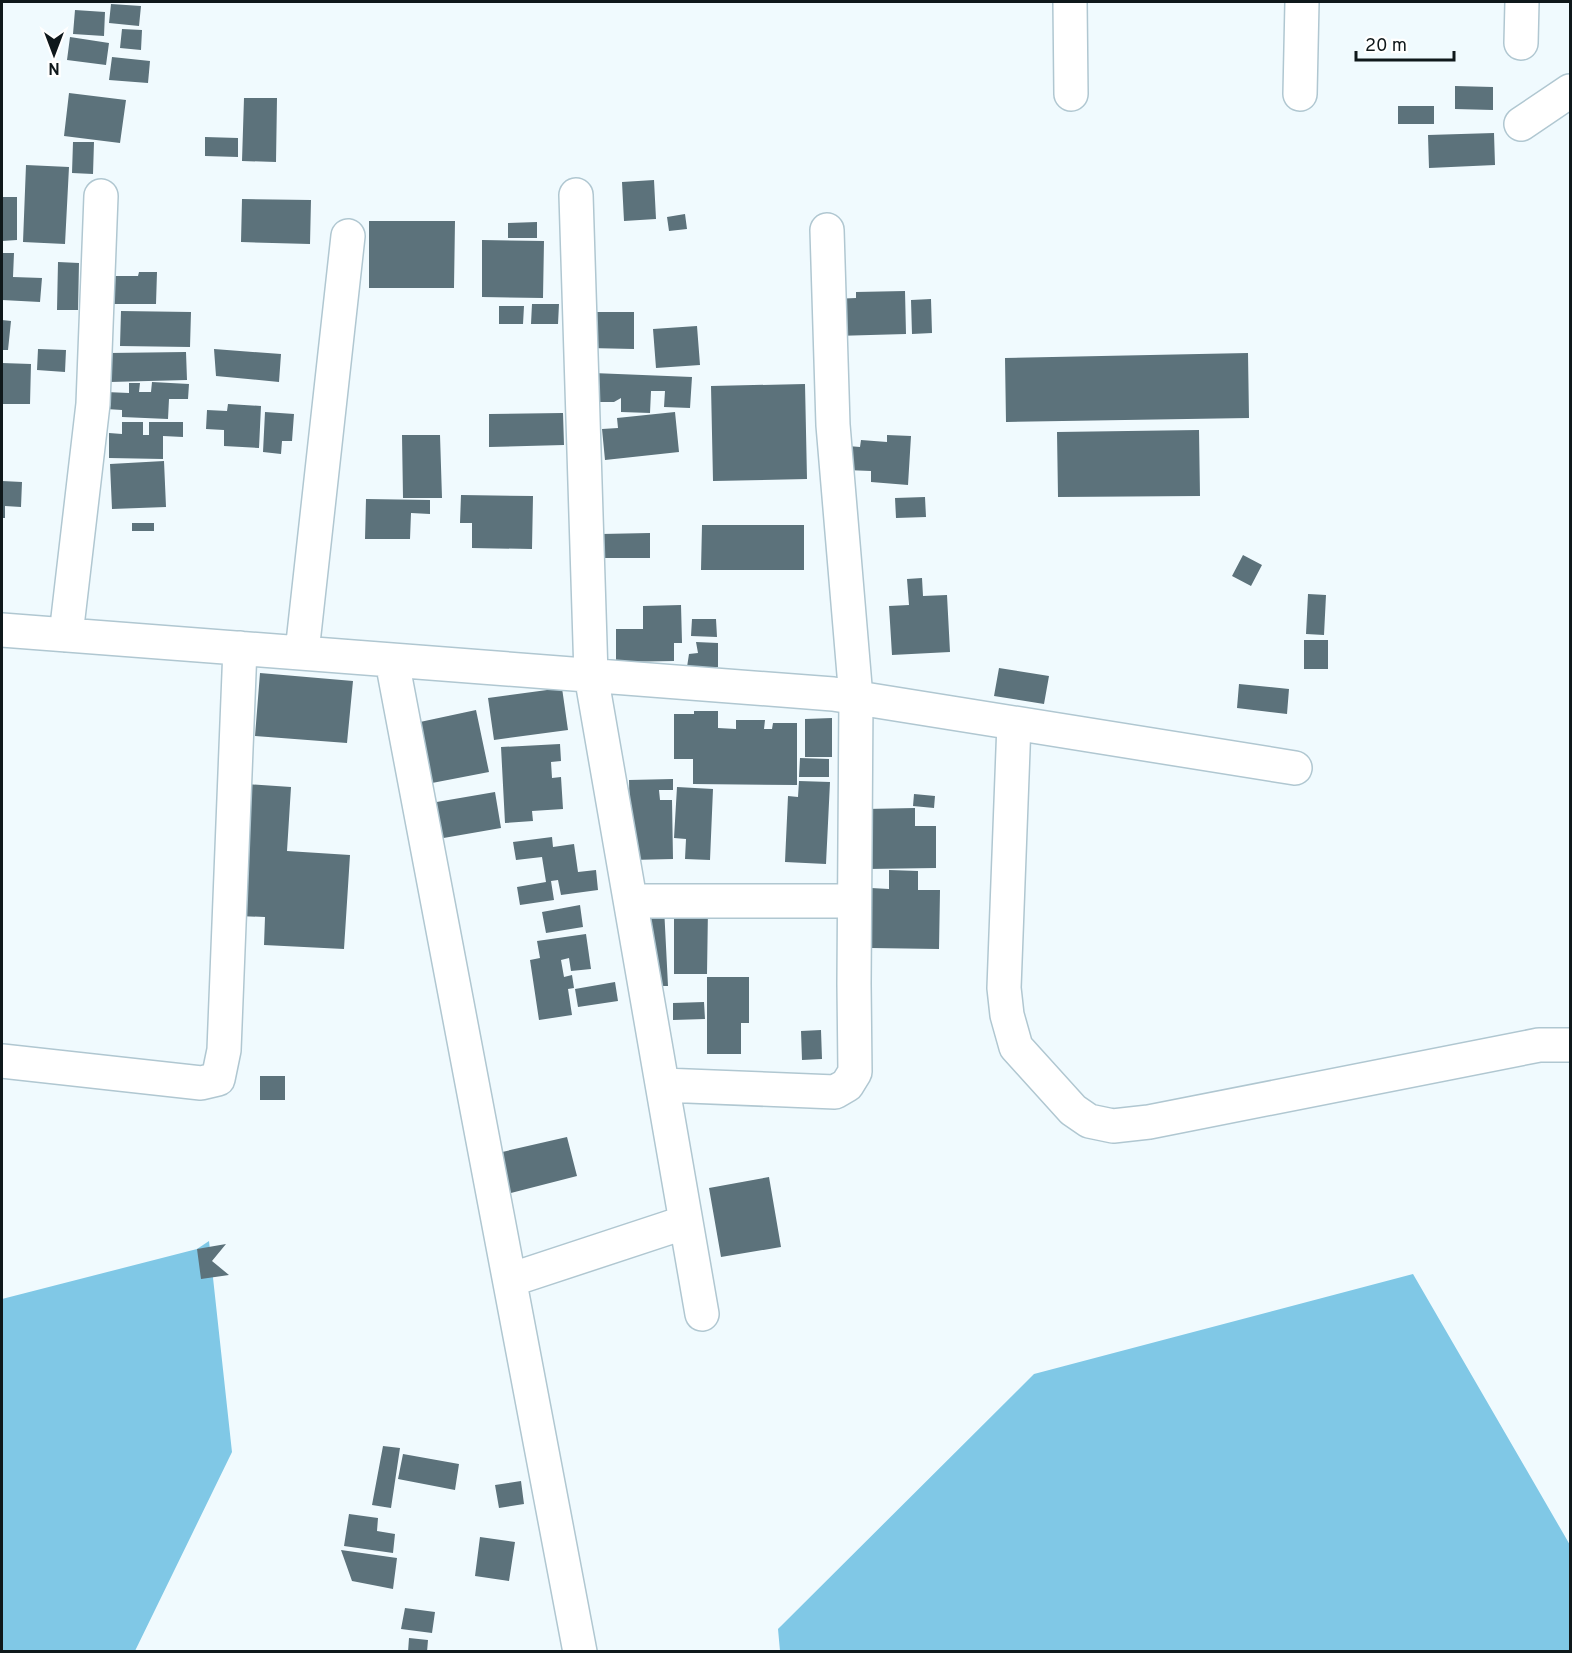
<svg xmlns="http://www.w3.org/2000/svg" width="1572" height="1653" viewBox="0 0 1572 1653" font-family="Overpass,sans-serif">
	<rect width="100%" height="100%" fill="#f0fafe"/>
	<!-- forest -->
	<path fill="#80c8e6" d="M 209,1241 L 232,1452 L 135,1651 L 2,1652 L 2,1299 L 197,1249 Z
		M 1413,1274 L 1570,1545 L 1570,1651 L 780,1651 L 778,1629 L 1034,1374 Z"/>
	<!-- building -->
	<path fill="#5c727b" d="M 111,4 L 141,6 L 139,26 L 109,23 Z
		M 75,10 L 105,12 L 104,36 L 73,34 Z
		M 122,29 L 142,30 L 141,50 L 120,48 Z
		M 70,37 L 109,43 L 106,65 L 67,60 Z
		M 112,57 L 150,61 L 148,83 L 109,80 Z
		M 1455,86 L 1493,87 L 1493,110 L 1455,109 Z
		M 69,93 L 126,100 L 120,143 L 64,136 Z
		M 244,98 L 277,98 L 276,162 L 242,161 Z
		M 1398,106 L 1434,106 L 1434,124 L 1398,124 Z
		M 1494,133 L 1495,165 L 1429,168 L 1428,135 Z
		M 205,137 L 238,138 L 238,157 L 205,156 Z
		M 73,142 L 94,142 L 93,174 L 72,173 Z
		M 26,165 L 69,167 L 65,244 L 23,242 Z
		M 654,180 L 656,219 L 624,221 L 622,182 Z
		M 2,197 L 17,197 L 17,240 L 2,241 Z
		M 242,199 L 311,200 L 310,244 L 241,242 Z
		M 685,214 L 687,229 L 669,231 L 667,217 Z
		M 369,221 L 455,221 L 454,288 L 369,288 Z
		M 537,222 L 537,238 L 508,238 L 508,223 Z
		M 482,240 L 544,241 L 543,298 L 482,297 Z
		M 2,253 L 14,253 L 13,277 L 42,278 L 40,302 L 2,300 Z
		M 58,262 L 79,263 L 78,310 L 57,310 Z
		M 139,272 L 157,272 L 156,304 L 114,304 L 115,276 L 138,276 Z
		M 905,291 L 906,334 L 835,336 L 834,299 L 856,298 L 856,292 Z
		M 931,299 L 932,333 L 912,334 L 911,300 Z
		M 532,304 L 559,304 L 558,324 L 531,324 Z
		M 499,306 L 524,306 L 523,324 L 499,324 Z
		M 121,311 L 191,312 L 190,347 L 120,346 Z
		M 590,312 L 634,312 L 634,349 L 589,348 Z
		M 2,320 L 11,321 L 8,350 L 2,350 Z
		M 697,326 L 700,365 L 656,368 L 653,329 Z
		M 38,349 L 66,350 L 65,372 L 37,370 Z
		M 214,349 L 281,354 L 279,382 L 216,376 Z
		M 186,352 L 187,380 L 110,382 L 109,353 Z
		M 1248,353 L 1249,418 L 1006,422 L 1005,358 Z
		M 2,363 L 31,364 L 30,404 L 2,404 Z
		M 593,373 L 692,377 L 690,408 L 664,407 L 665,391 L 651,391 L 650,413 L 621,412 L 621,398 L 614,402 L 592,402 Z
		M 152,382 L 189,384 L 188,399 L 169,399 L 168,419 L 122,417 L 122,410 L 106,409 L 106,392 L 129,393 L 129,383 L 140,383 L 139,392 L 151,392 Z
		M 805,384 L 807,479 L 713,481 L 711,386 Z
		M 228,404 L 261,406 L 259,448 L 224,446 L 224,430 L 206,429 L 207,410 L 227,411 Z
		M 265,412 L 294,414 L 292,441 L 282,441 L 281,454 L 263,452 Z
		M 675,412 L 679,452 L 605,460 L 602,429 L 618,428 L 617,418 Z
		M 563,413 L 564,445 L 489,447 L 489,414 Z
		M 122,422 L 143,422 L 143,435 L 149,435 L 149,422 L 183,422 L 183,437 L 163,436 L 163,459 L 109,458 L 109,433 L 122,434 Z
		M 1199,430 L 1200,496 L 1058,497 L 1057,432 Z
		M 402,435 L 440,435 L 442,498 L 403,498 Z
		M 887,435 L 911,436 L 908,485 L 871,482 L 871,471 L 846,470 L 848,446 L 860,447 L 861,440 L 887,442 Z
		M 164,461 L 166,507 L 112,509 L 110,464 Z
		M 2,481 L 22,482 L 21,507 L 5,506 L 5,518 L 2,518 Z
		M 461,495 L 533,496 L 532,549 L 472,548 L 472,523 L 460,523 Z
		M 925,497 L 926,517 L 896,518 L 895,498 Z
		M 366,499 L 430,500 L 430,514 L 411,513 L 410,539 L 365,539 Z
		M 132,523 L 154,523 L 154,531 L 132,531 Z
		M 702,525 L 804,525 L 804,570 L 701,570 Z
		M 650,533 L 650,558 L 602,558 L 601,534 Z
		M 1243,555 L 1262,565 L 1251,586 L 1232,576 Z
		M 922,578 L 923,596 L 947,595 L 950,652 L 892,655 L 889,606 L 909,605 L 907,579 Z
		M 1308,594 L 1326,595 L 1324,635 L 1306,634 Z
		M 681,605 L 682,643 L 674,643 L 674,661 L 616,662 L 616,629 L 643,629 L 643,606 Z
		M 692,619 L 716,619 L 717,637 L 691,636 Z
		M 1304,640 L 1328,640 L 1328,669 L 1304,669 Z
		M 696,642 L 718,643 L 718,667 L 687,667 L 689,654 L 698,653 Z
		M 999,668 L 1049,676 L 1044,704 L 994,696 Z
		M 260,673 L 353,681 L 347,743 L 255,736 Z
		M 1239,684 L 1289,689 L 1287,714 L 1237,708 Z
		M 562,688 L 568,730 L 494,740 L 488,698 Z
		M 476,710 L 489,772 L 432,783 L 420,722 Z
		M 694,711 L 718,711 L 718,728 L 736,729 L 736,720 L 765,720 L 764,729 L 772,729 L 773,723 L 797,723 L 797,785 L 693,784 L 693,759 L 674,759 L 674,714 L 694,714 Z
		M 832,718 L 832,757 L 805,757 L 805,719 Z
		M 560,744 L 561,761 L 551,762 L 552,778 L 561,777 L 563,809 L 532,811 L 533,821 L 505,823 L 501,747 Z
		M 800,758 L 829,759 L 829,777 L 799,777 Z
		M 673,779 L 673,790 L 659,790 L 660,800 L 672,800 L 673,859 L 631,860 L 629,780 Z
		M 799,781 L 830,782 L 826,864 L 785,862 L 788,796 L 798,797 Z
		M 246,784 L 291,787 L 287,851 L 350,855 L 344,949 L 264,945 L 265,917 L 238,916 Z
		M 677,787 L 713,789 L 710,860 L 685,859 L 686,839 L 674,838 Z
		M 495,792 L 501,828 L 432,840 L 425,804 Z
		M 914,794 L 935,796 L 934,808 L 913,806 Z
		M 915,808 L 915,826 L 936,826 L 936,868 L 867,869 L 866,809 Z
		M 552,837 L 553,847 L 574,844 L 578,872 L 596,870 L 598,890 L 561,895 L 558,880 L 551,881 L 554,900 L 520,905 L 517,887 L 546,882 L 542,857 L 516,860 L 513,842 Z
		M 889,870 L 918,871 L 918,890 L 940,890 L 939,949 L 871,948 L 871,888 L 889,889 Z
		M 580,905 L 583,927 L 546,933 L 542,912 Z
		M 664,907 L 668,986 L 652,986 L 648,908 Z
		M 674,908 L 708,908 L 707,974 L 674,974 Z
		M 586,934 L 591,969 L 571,971 L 569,958 L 561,960 L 564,977 L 572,975 L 574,988 L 568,989 L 572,1015 L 539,1020 L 530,960 L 540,958 L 537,941 Z
		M 707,977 L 749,977 L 749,1023 L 741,1023 L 741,1054 L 707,1054 Z
		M 615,982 L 618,1001 L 578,1007 L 575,989 Z
		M 704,1002 L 705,1019 L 673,1020 L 673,1003 Z
		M 821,1030 L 822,1059 L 802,1060 L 801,1031 Z
		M 260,1076 L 285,1076 L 285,1100 L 260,1100 Z
		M 567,1137 L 577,1176 L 499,1196 L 489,1155 Z
		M 769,1177 L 781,1247 L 721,1257 L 709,1188 Z
		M 226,1244 L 212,1261 L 229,1275 L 201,1279 L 197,1249 Z
		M 383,1446 L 400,1448 L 391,1508 L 372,1505 Z
		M 403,1454 L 459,1464 L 455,1490 L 398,1479 Z
		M 521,1481 L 524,1504 L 499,1508 L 495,1485 Z
		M 349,1514 L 378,1518 L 377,1531 L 395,1534 L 393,1553 L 344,1546 Z
		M 480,1537 L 515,1542 L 509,1581 L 475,1576 Z
		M 341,1550 L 397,1558 L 393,1589 L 352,1581 Z
		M 405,1608 L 435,1612 L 432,1633 L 401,1629 Z
		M 409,1638 L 428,1640 L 427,1652 L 408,1652 Z"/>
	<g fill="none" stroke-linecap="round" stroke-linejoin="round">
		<!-- minor casing -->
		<g stroke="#b0c7d1" stroke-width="36">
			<path id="minor" d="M 1070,2 L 1071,94
				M 1521,43 L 1522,2
				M 1300,94 L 1302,2
				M 1521,124 L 1570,91
				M 576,195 L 591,675 L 702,1314
				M 2,630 L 833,694 L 1295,768
				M 66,635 L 93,404 L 101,196
				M 302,652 L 348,236
				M 392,661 L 580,1652
				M 1014,723 L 1004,988 L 1007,1015 L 1016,1047 L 1073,1110 L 1089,1121 L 1113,1126 L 1149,1122 L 1539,1045 L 1570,1045
				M 631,901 L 854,901
				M 2,1061 L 201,1083 L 218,1079 L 224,1050 L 240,648
				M 663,1085 L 835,1092 L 847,1085 L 855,1072 L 854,984 L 856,698 L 833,425 L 827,230
				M 510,1280 L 686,1222"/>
		</g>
		<!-- minor -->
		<use href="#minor" stroke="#fff" stroke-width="33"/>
	</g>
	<!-- border -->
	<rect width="1572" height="1653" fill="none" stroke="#0f181b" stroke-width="6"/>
	<!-- north arrow -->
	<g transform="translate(54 54) rotate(180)" stroke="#ffffff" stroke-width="4.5" paint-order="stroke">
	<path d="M0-4.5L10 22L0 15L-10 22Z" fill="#0f181b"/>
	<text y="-9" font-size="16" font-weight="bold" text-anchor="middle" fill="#0f181b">N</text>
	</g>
	<!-- scale -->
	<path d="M1356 51v9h98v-9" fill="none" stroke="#0f181b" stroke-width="3"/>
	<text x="1365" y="51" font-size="18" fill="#0f181b" stroke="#ffffff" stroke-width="4.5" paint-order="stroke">20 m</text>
</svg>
